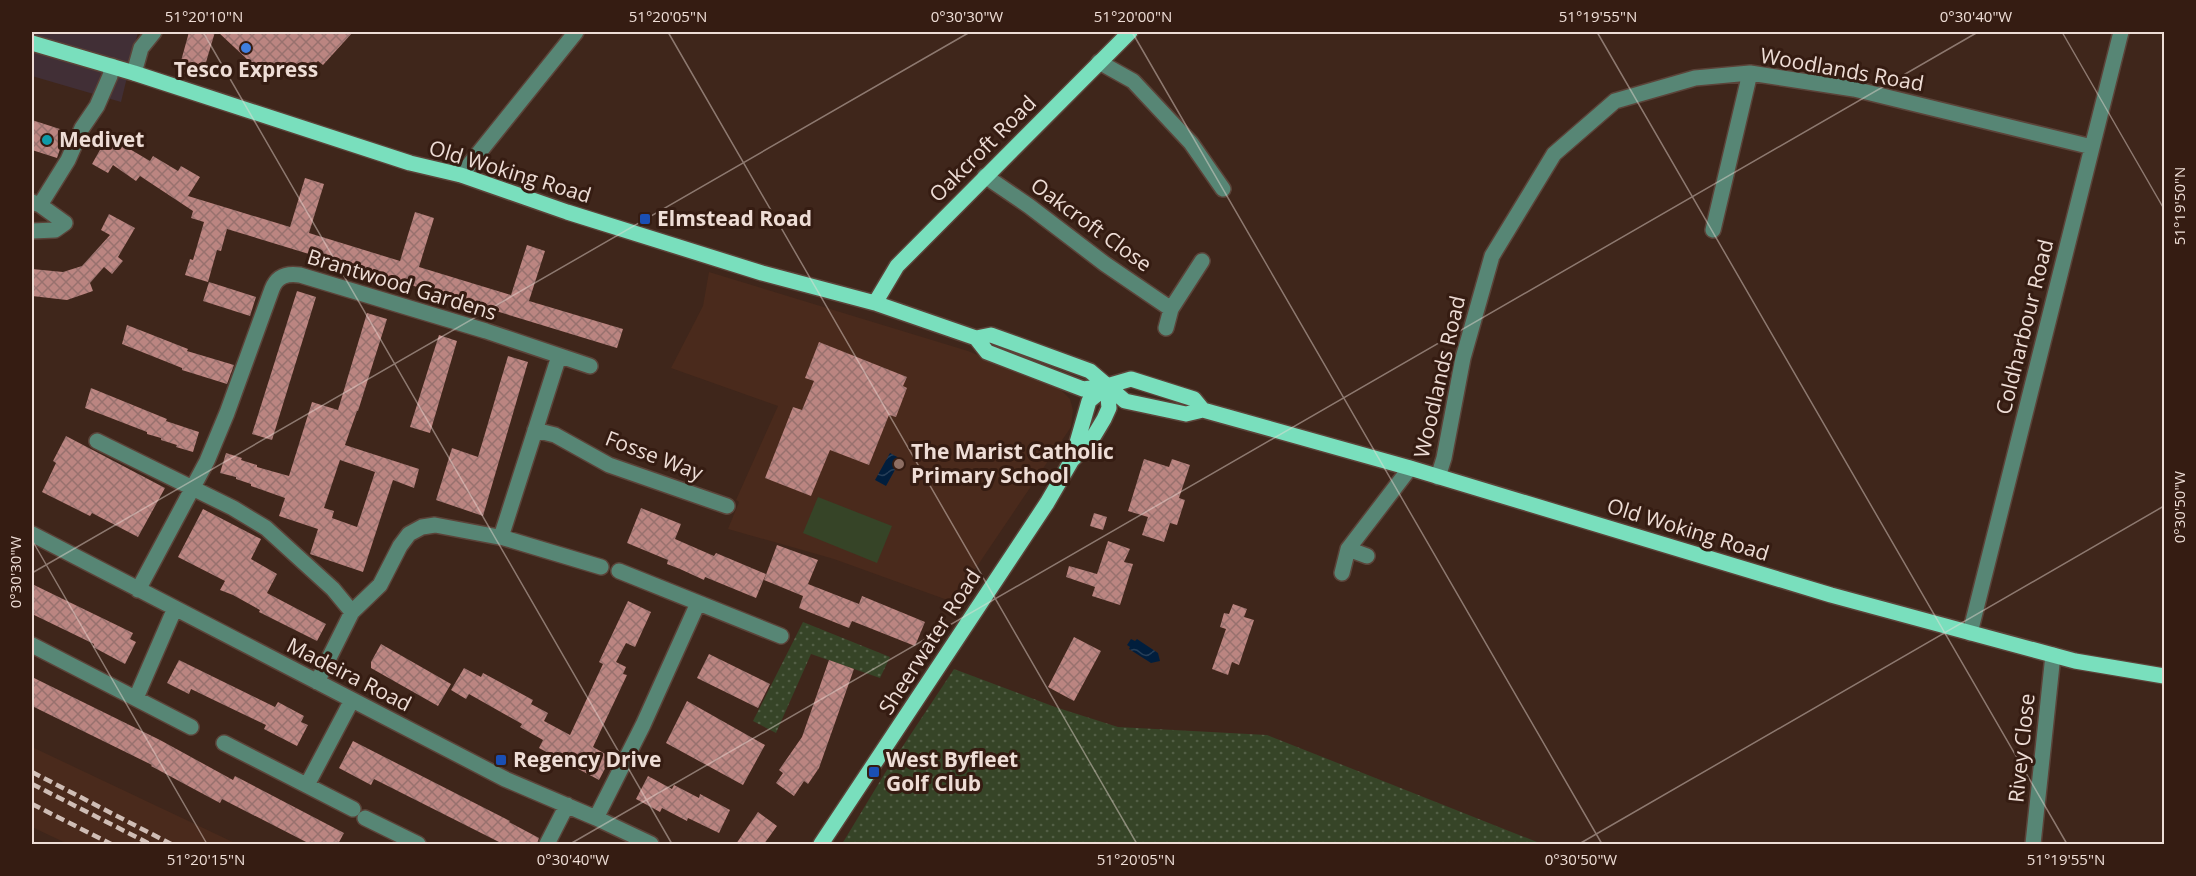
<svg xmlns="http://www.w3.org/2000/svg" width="2196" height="876" viewBox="0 0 2196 876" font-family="'Open Sans',sans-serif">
	<defs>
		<pattern id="green-dots" width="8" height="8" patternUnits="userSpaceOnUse" patternTransform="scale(1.5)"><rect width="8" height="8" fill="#364427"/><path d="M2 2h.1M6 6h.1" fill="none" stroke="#535f46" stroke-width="1.8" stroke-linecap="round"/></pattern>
		<pattern id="water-waves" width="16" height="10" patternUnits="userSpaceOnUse" patternTransform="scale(1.5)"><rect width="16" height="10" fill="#011e3d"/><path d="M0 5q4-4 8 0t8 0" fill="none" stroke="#263e58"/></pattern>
		<pattern id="building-cross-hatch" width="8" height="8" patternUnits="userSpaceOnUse" patternTransform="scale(1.5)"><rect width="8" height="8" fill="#bb8581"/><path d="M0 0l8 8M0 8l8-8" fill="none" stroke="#98716e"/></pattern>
	</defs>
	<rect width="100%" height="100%" fill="#3f261b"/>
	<!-- commercial -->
	<path fill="#412f36" d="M 32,32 L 138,32 L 121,102 L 32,76 Z"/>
	<!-- built -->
	<path fill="#4a2a1c" d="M 709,272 L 968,351 L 1060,389 L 1070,399 L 1073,410 L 1071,427 L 953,602 L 834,559 L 728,529 L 739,502 L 736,500 L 778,406 L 671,368 L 703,306 Z
		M 32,747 L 237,844 L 68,844 L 32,827 Z"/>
	<!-- green -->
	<path fill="url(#green-dots)" d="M 803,622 L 890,657 L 880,678 L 811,654 L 776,733 L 753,721 Z
		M 954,669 L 1055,707 L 1118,727 L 1267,735 L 1542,844 L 842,844 L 885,773 Z"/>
	<!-- pitch -->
	<path fill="#364427" d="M 818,497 L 892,526 L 877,563 L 803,533 Z"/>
	<!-- water -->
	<path fill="url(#water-waves)" d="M 890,453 L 901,459 L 886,486 L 875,480 Z
		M 1131,639 L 1135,641 L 1137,639 L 1158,653 L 1160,661 L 1151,663 L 1129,649 L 1130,647 L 1127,645 Z"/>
	<!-- building -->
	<path fill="url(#building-cross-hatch)" fill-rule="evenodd" d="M 189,32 L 215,32 L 201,79 L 178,72 Z
		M 218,32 L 353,32 L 323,65 L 318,61 L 301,77 L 293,70 L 287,76 L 283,72 L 277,77 L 267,75 L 260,69 L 254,74 L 246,64 L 249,61 Z
		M 32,120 L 66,131 L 57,158 L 32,150 Z
		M 111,138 L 150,161 L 153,156 L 178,171 L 181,166 L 200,177 L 188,196 L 290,227 L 305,178 L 324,184 L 309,233 L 400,261 L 415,212 L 434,218 L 419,267 L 511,295 L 527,245 L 545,251 L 529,301 L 623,329 L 617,348 L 227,229 L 221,251 L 217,250 L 208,282 L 185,275 L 190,259 L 193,260 L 204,222 L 191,218 L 193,211 L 140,176 L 136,181 L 113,165 L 108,173 L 92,164 L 105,141 L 109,143 Z
		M 109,214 L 135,228 L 118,257 L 123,261 L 112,274 L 104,267 L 90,283 L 93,291 L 67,300 L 32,296 L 32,269 L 63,272 L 82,266 L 110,235 L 101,230 Z
		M 209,282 L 256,297 L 250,316 L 203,301 Z
		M 297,291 L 316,297 L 272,440 L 252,434 Z
		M 367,313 L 387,319 L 358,411 L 357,411 L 345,445 L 419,469 L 414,488 L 393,480 L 363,572 L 310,554 L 318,529 L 279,516 L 285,498 L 251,486 L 251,484 L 236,479 L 236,477 L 220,473 L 226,453 L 242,458 L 241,460 L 257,465 L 257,467 L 289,476 L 312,402 L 338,410 ZM 340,460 L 375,472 L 357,527 L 332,518 L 334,511 L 324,508 Z
		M 127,325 L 188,349 L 187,351 L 234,365 L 227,384 L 182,370 L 182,368 L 122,344 Z
		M 439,335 L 457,341 L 430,433 L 410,427 Z
		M 819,342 L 907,377 L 903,386 L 907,388 L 896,417 L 889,415 L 869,465 L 830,450 L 811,496 L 765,478 L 793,407 L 802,410 L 814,381 L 805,378 Z
		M 508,356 L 528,362 L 483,516 L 436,500 L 452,448 L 478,457 Z
		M 91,388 L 167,419 L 166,421 L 199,432 L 193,452 L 176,447 L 177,445 L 161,440 L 161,438 L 147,434 L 147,432 L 85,408 Z
		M 66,436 L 165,488 L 138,537 L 92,513 L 90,516 L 42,492 L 56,463 L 53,461 Z
		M 1144,459 L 1169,467 L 1172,459 L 1190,465 L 1179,498 L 1185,500 L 1177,525 L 1170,523 L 1164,542 L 1142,535 L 1148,517 L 1128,511 Z
		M 641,508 L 681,524 L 675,539 L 714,556 L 716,553 L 766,574 L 756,598 L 705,577 L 704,580 L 680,569 L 667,564 L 668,560 L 627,543 Z
		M 203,509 L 261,539 L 251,559 L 277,574 L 267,593 L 326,624 L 317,641 L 259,612 L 260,610 L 233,595 L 220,590 L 225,581 L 178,557 Z
		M 1094,513 L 1107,517 L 1103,530 L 1090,526 Z
		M 1108,541 L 1130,549 L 1124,562 L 1133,564 L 1120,605 L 1092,596 L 1095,587 L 1066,577 L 1069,566 L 1097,574 Z
		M 777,545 L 818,560 L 808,584 L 859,604 L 862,596 L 925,622 L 915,646 L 852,621 L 849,628 L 799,608 L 803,596 L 764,580 Z
		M 32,584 L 133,633 L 130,639 L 136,642 L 125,664 L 93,647 L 94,644 L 32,614 Z
		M 628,601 L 651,612 L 635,647 L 626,643 L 616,662 L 626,667 L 623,674 L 627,675 L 593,747 L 611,757 L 599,780 L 539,748 L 543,740 L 520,727 L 522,724 L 469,694 L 466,699 L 451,690 L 464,668 L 481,677 L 483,673 L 533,700 L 531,704 L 548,713 L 544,721 L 570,735 L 603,664 L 599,662 Z
		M 1233,604 L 1247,609 L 1244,617 L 1254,620 L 1239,665 L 1232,662 L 1228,675 L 1212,669 L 1226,629 L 1220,627 L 1224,613 L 1229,614 Z
		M 1074,637 L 1101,651 L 1074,701 L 1048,687 Z
		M 381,644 L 451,684 L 438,706 L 371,668 L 371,662 Z
		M 709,654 L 770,684 L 758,708 L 697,678 Z
		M 179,660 L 275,707 L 278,702 L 304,716 L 301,722 L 308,725 L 297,746 L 264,729 L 266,725 L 220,703 L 191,689 L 189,694 L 167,683 Z
		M 829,660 L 854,669 L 819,768 L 808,784 L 804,781 L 794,796 L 776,783 L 783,773 L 779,770 L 802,737 Z
		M 32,677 L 160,740 L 233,780 L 235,776 L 344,833 L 338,844 L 310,844 L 222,799 L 220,803 L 151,766 L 152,765 L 32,706 Z
		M 687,701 L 765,745 L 743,785 L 666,743 Z
		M 353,741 L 510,821 L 509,822 L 539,838 L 537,844 L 503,844 L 374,779 L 371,785 L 339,768 Z
		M 648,776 L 672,789 L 674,785 L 699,798 L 700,794 L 730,810 L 719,833 L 688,818 L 687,821 L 662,808 L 660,812 L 636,799 Z
		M 758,812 L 777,826 L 764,844 L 736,844 Z"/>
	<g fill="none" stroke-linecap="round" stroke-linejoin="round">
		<!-- minor casing -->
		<g stroke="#5b4339" stroke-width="18">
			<path id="minor" d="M 1099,62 L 1133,81 L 1191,143 L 1223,189
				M 134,73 L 141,48 L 154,32
				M 461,175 L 576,32
				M 985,176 L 1029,206 L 1105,264 L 1171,309
				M 40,205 L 68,160 L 82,128 L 97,106 L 110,76 L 112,66
				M 1713,230 L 1750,73
				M 32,231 L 55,230 L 65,223 L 40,205 L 32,202
				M 1166,328 L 1171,309 L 1202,261
				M 535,430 L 555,435 L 609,465 L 727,506
				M 97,441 L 233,508 L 266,528 L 333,589 L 352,612
				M 1438,477 L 1444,458 L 1463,358 L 1492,256 L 1554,154 L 1615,101 L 1695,78 L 1750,73 L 1854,89 L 2092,147
				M 32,534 L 505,779 L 596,818 L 651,844
				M 501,537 L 559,356
				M 1348,549 L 1367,556
				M 619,571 L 781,636
				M 1342,573 L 1348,549 L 1410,468
				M 138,590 L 207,461 L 227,413 L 272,289 C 277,276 287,273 300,275 L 486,331 L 590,366
				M 1970,633 L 2121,32
				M 32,645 L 191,727
				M 317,682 L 352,612 L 380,585 L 400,546 L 409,534 L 422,527 L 435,525 L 504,538 L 601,567
				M 136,698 L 175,608
				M 224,743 L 353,809
				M 307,785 L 352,700
				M 365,818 L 418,844
				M 596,818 L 643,725 L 698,603
				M 547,844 L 567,805
				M 2033,844 L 2053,655"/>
		</g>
		<!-- major casing -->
		<g stroke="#5b4339" stroke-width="18">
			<path id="major" d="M 32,43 L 134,73 L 410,163 L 461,175 L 567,212 L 762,273 L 875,303 L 976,338 L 991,335 L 1090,371 L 1125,401 L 1186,414 L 1203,410 L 1410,468 L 1831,595 L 2075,661 L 2164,676
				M 875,303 L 897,266 L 1130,32
				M 976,338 L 987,352 L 1083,389 L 1107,386 L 1131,379 L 1194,399 L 1203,410
				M 1072,460 L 1089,401 L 1106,387
				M 821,844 L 1047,503 L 1072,460 L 1089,444 L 1104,419 L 1109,408 L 1107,386"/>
		</g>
		<!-- minor -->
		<use href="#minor" stroke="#578675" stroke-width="15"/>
		<!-- major -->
		<use href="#major" stroke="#79dfbd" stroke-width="15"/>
		<!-- rail -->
		<path stroke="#cfbdb5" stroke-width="4.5" stroke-dasharray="9 4.5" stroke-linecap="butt" d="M 32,772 L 171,844
			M 32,784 L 150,844
			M 32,804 L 111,844"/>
	</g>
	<!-- ticks -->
	<path fill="none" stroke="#eeddd6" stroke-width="1.5" stroke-opacity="0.45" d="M 203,32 L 672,844M 668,32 L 1137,844M 1132,32 L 1602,844M 1597,32 L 2067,844M 2062,32 L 2164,209M 32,540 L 207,844M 32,573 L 970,32M 570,844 L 1978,32M 1579,844 L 2164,506"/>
	<!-- markers -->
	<circle fill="#3f7fe0" stroke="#351c12" stroke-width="2" cx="246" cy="48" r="6"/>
	<circle fill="#0f9aa8" stroke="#351c12" stroke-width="2" cx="47" cy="140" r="6"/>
	<g fill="#1a4fb4" stroke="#351c12" stroke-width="2">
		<rect x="639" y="213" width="12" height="12" rx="3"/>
		<rect x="495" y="754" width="12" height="12" rx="3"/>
		<rect x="868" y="766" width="12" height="12" rx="3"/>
	</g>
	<circle fill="#8d6e63" stroke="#351c12" stroke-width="2" cx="899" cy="464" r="6"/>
	<g text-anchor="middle" stroke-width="6" stroke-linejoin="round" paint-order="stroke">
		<!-- poi labels -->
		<g font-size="21" font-weight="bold" fill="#eeddd6" stroke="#351c12" text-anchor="start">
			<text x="246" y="77" text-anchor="middle">Tesco Express</text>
			<text x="59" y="147">Medivet</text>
			<text x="657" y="226">Elmstead Road</text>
			<text x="911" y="459">The Marist Catholic<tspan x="911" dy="24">Primary School</tspan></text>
			<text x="513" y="767">Regency Drive</text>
			<text x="886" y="767">West Byfleet<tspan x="886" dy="24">Golf Club</tspan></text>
		</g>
		<!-- street labels -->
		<g font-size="21" fill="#eeddd6" stroke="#351c12">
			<text transform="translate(1842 70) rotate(10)" y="7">Woodlands Road</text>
			<text transform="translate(983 149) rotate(-45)" y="7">Oakcroft Road</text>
			<text transform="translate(510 172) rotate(17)" y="7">Old Woking Road</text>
			<text transform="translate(1091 225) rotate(36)" y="7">Oakcroft Close</text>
			<text transform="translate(402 285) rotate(17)" y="7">Brantwood Gardens</text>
			<text transform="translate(2025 327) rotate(-76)" y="7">Coldharbour Road</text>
			<text transform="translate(1440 377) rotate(-77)" y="7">Woodlands Road</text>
			<text transform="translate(654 456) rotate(21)" y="7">Fosse Way</text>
			<text transform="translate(1688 530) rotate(17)" y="7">Old Woking Road</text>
			<text transform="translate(930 642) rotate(-57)" y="7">Sheerwater Road</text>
			<text transform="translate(349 675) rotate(27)" y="7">Madeira Road</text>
			<text transform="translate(2022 748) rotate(-84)" y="7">Rivey Close</text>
		</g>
	</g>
	<!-- border -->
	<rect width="2196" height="876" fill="none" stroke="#351c12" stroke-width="66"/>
	<rect x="33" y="33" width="2130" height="810" fill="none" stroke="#eeddd6" stroke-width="2"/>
	<g font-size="15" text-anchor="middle" fill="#eeddd6">
		<text x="204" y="22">51°20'10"N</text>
		<text x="668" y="22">51°20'05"N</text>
		<text x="967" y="22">0°30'30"W</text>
		<text x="1133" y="22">51°20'00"N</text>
		<text x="1598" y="22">51°19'55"N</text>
		<text x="1976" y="22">0°30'40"W</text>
		<text transform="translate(2180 206) rotate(-90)" y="5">51°19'50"N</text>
		<text transform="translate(2180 507) rotate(-90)" y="5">0°30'50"W</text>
		<text transform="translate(16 572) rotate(-90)" y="5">0°30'30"W</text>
		<text x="206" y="865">51°20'15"N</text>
		<text x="573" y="865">0°30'40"W</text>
		<text x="1136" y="865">51°20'05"N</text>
		<text x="1581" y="865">0°30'50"W</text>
		<text x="2066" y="865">51°19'55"N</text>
	</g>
</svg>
